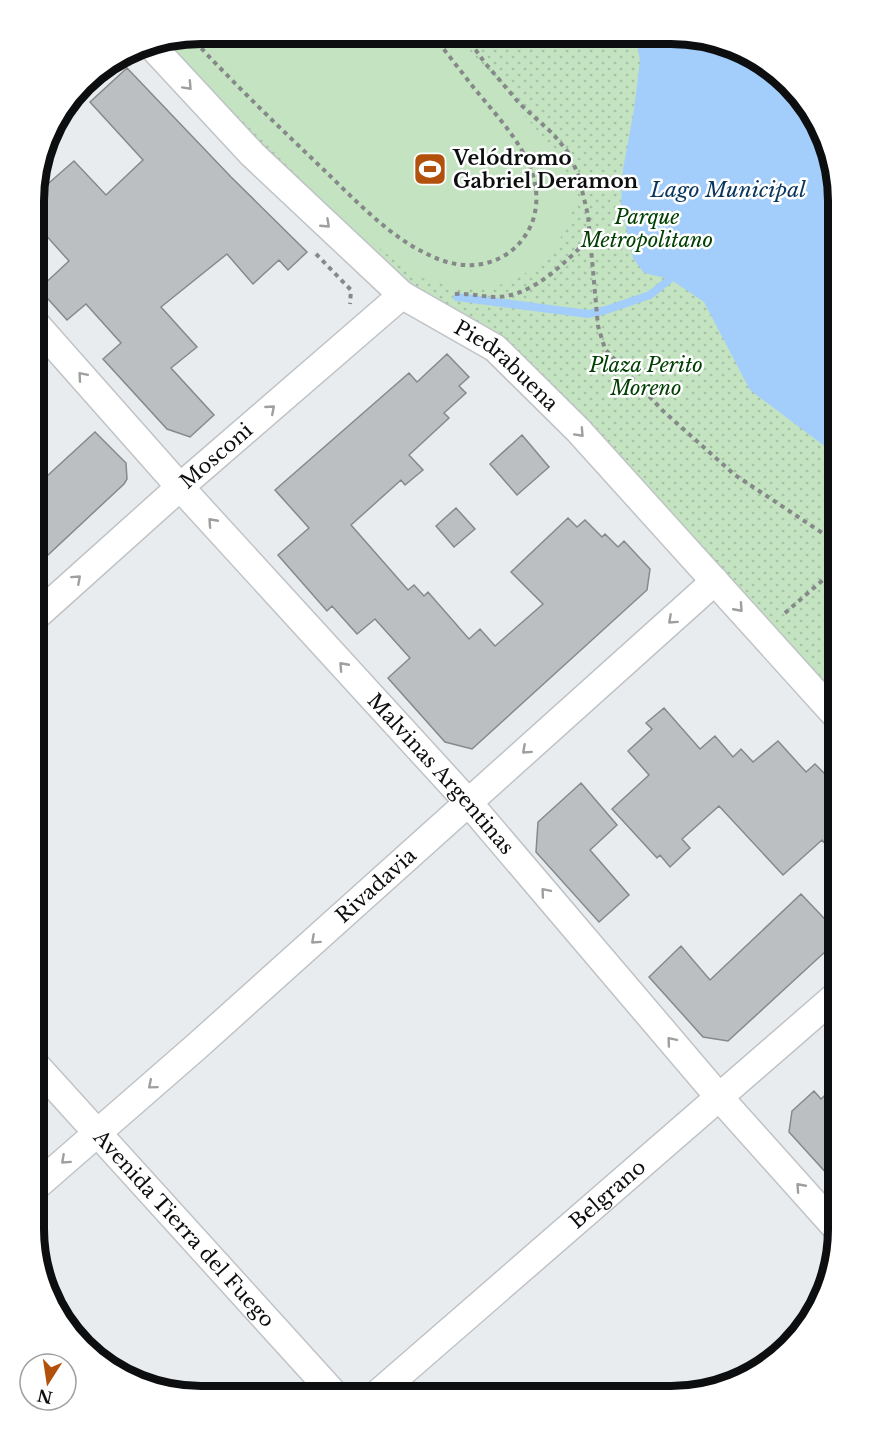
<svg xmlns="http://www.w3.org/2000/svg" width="872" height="1430" viewBox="0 0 872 1430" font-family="'Libre Baskerville',serif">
	<defs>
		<pattern id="park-dots" width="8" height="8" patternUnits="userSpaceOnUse" patternTransform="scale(1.5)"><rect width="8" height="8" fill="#c3e3c1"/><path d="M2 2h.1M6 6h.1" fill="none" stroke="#a6c2a5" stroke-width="1.8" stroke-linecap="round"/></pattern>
	</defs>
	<rect width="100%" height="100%" fill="#e9ecef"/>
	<!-- park -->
	<path fill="url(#park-dots)" d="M 201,33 L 704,36 L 774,68 L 826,137 L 839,201 L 839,719 L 495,348 L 402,295 L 149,43 Z"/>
	<!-- pitch -->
	<path fill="#c3e3c1" d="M 201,33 L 458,35 L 484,69 L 563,160 L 576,203 L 556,248 L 545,260 L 512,282 L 481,289 L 451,287 L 422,278 L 403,266 L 379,248 L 304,179 L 239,116 L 164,40 Z"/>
	<!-- water -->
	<path fill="#a3cdfb" d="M 519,35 L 704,36 L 774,68 L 826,137 L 839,201 L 839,457 L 750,390 L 704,302 L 670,279 L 644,273 L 633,258 L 621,205 L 623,169 L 634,110 L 640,61 L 637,42 L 602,40 L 541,41 Z"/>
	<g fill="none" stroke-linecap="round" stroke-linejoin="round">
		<!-- stream -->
		<path stroke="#a3cdfb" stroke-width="8" d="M 457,297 L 588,314 L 606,310 L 650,295 L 670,279"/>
	</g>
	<!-- building -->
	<path fill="#bcbfc2" stroke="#86898c" stroke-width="1.5" d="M 127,68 L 231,177 L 307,252 L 288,270 L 279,260 L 253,284 L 227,254 L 161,307 L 197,347 L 171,368 L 214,415 L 190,437 L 167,429 L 103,359 L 121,343 L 86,304 L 67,320 L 39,289 L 69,261 L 34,222 L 34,196 L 74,161 L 106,195 L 143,160 L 90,102 Z
		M 447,354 L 469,377 L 459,386 L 466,393 L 444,413 L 449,418 L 409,455 L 423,470 L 405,485 L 401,480 L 351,525 L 408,590 L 414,585 L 424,596 L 428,592 L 469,639 L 480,629 L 495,646 L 543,604 L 511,572 L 568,518 L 577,527 L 585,520 L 602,537 L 605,534 L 618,547 L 624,541 L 650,569 L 647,590 L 472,749 L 445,742 L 388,678 L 410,658 L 375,619 L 357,634 L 332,606 L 327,611 L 278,555 L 309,528 L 275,490 L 409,373 L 417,382 Z
		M 95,432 L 126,463 L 127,479 L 124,484 L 34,568 L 34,488 Z
		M 522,435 L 549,467 L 517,495 L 490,464 Z
		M 456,508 L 475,529 L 454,547 L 436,526 Z
		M 664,708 L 700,749 L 715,736 L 733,757 L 741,749 L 753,762 L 778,741 L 806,772 L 815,764 L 839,788 L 839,835 L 827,846 L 822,840 L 783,875 L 719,806 L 682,839 L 690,848 L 670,867 L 660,855 L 657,858 L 612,809 L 649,775 L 628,751 L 652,729 L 646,723 Z
		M 581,783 L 617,825 L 590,850 L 629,895 L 599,922 L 536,852 L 538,822 Z
		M 801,894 L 839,934 L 839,939 L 728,1041 L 703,1037 L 649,977 L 681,946 L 710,980 Z
		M 839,1082 L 839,1187 L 789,1132 L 792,1111 L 814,1091 L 821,1099 Z"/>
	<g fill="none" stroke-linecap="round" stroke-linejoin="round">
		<!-- minor casing -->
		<g stroke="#c0c3c6" stroke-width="30">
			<g id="minor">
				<path id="s1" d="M 149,43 L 252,154 L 402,295 L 495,348 L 578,430 L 839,719"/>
				<path id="s2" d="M 34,322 L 180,487 L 468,802 L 719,1097 L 839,1231"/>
				<path id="s3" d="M 34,618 L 180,487 L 402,295"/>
				<path id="s4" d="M 33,1062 L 336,1396"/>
				<path id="s5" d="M 33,1189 L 196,1047 L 715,581"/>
				<path id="s6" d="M 375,1396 L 839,993"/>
			</g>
		</g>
		<!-- path -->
		<path stroke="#86888a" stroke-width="4" stroke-dasharray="4.5 4.5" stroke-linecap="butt" d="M 189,35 C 232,82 278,126 324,170 C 353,198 389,236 425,253 C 452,267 480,271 507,254 C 518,247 527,235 532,223 C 551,170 504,125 474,88 C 460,70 446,52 432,34
			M 465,35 L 485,63 L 520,104 L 553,134 L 568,152 L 578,174 L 588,215 L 598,326 L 605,349 L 663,411 L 735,475 L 839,544
			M 112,61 L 131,64
			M 83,84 L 100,68
			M 316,254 L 351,290 L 350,304
			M 455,294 C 469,293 483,297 497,297 C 534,296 565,262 590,238
			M 785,613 L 839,566"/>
		<!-- minor -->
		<use href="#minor" stroke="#fff" stroke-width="27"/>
	</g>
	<!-- one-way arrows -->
	<defs><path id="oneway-chevron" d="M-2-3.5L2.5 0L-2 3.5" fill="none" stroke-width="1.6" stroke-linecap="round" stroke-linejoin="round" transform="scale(1.5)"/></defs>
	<g stroke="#9e9f9f">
		<use href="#oneway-chevron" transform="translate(188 86) rotate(47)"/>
		<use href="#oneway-chevron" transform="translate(326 224) rotate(43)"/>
		<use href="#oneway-chevron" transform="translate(82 376) rotate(-131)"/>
		<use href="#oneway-chevron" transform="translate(271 409) rotate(-41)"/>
		<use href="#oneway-chevron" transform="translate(580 433) rotate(47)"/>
		<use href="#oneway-chevron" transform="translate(212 522) rotate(-132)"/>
		<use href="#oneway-chevron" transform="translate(77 579) rotate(-42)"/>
		<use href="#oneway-chevron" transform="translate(739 608) rotate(48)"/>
		<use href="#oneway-chevron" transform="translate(672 620) rotate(138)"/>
		<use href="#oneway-chevron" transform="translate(343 666) rotate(-132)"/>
		<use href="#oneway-chevron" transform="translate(526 750) rotate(138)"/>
		<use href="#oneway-chevron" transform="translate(545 892) rotate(-130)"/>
		<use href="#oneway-chevron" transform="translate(315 940) rotate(138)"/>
		<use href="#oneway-chevron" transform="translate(671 1041) rotate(-130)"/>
		<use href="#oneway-chevron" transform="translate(152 1085) rotate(140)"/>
		<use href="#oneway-chevron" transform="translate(65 1160) rotate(138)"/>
		<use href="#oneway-chevron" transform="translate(800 1187) rotate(-132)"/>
	</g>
	<!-- icons -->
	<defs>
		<g id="stadium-square" transform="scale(1.725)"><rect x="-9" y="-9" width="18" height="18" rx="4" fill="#b2510c" stroke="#fff"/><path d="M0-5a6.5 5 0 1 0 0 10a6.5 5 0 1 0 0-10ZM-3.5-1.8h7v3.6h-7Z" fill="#fff"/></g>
	</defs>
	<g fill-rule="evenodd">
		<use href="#stadium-square" x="430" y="169"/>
	</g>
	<g text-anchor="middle" stroke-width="5" stroke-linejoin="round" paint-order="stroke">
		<!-- poi labels -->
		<g font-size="20" font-weight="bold" fill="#0d0e0f" stroke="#fff" text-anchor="start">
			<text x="453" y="165">Velódromo<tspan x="453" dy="23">Gabriel Deramon</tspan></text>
		</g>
		<!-- park labels -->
		<g font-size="20" font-style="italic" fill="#004003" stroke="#fff">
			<text x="647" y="224">Parque<tspan x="647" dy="23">Metropolitano</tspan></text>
			<text x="646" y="372">Plaza Perito<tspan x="646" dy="23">Moreno</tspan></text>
		</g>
		<!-- street labels -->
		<g font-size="20" fill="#0d0e0f" stroke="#fff">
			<text dy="7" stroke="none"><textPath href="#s1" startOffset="484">Piedrabuena</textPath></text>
			<text dy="7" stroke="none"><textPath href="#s3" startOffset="244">Mosconi</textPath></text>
			<text dy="7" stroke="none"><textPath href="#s2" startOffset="608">Malvinas Argentinas</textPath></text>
			<text dy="7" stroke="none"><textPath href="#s5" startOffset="458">Rivadavia</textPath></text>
			<text dy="7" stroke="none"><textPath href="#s6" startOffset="308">Belgrano</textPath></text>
			<text dy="7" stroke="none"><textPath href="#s4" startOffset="225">Avenida Tierra del Fuego</textPath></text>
		</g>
		<!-- water labels -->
		<g font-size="21" font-style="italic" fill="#09365f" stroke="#fff">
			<text x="728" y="197">Lago Municipal</text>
		</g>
	</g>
	<!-- crop -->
	<path d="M0 0H872V1430H0ZM201 44H671A157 157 0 0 1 828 201V1229A157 157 0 0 1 671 1386H201A157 157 0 0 1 44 1229V201A157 157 0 0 1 201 44Z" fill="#fff" fill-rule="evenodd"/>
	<path fill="none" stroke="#0d0e0f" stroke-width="8" d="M201 44H671A157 157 0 0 1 828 201V1229A157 157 0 0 1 671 1386H201A157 157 0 0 1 44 1229V201A157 157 0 0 1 201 44Z"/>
	<!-- north arrow -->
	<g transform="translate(48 1382) rotate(192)"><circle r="28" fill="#ffffff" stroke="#9e9f9f" stroke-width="1.5"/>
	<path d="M0-4.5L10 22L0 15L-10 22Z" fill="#b2510c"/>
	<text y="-9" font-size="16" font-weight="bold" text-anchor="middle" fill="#0d0e0f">N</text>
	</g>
</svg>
